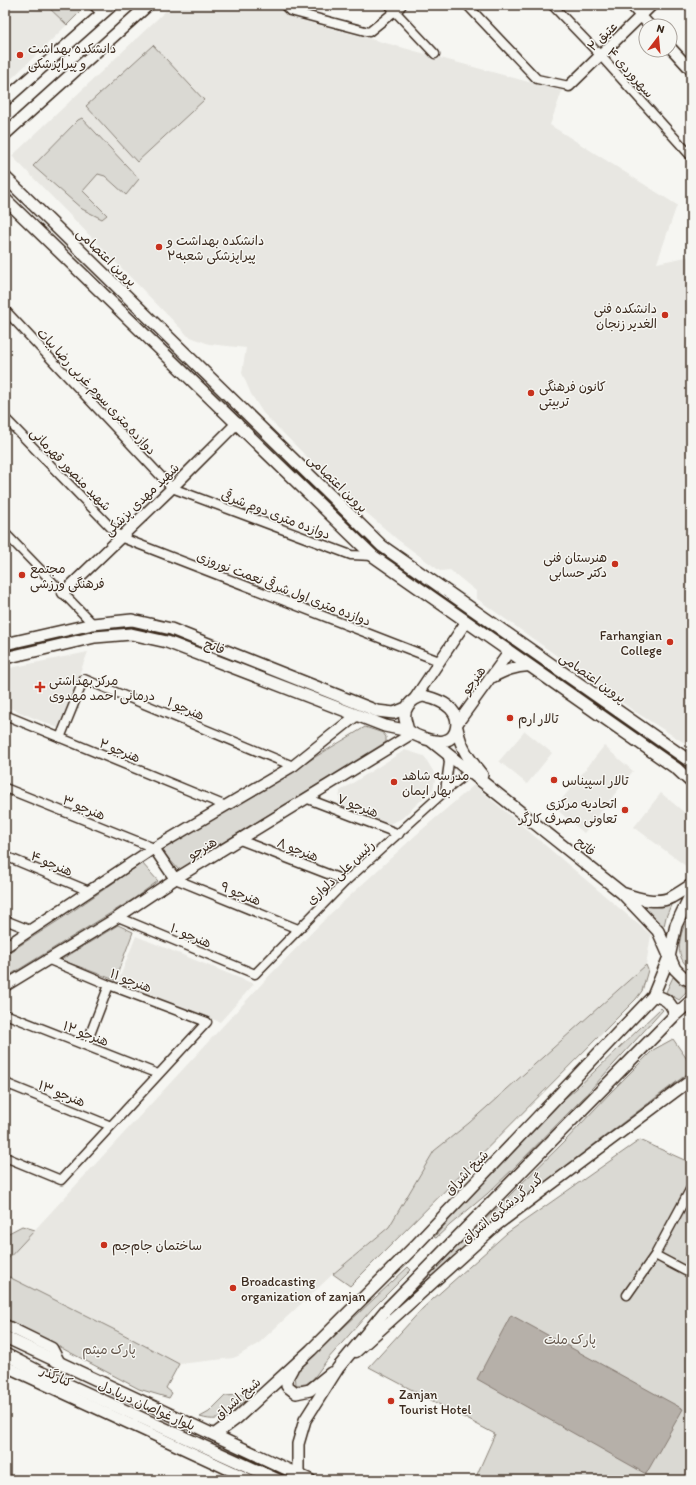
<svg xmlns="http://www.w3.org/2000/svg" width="696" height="1485" viewBox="0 0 696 1485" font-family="Itim,'Playpen Sans Arabic',sans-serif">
	<rect width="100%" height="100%" fill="#f6f6f2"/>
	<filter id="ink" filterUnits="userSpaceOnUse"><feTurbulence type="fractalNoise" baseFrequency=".025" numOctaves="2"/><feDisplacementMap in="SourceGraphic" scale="8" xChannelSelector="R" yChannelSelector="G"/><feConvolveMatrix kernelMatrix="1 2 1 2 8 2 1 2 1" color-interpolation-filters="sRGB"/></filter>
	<g filter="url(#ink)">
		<!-- built -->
		<path fill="#e8e7e2" d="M 5,5 L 46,5 L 67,25 L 5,85 Z
			M 172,5 L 270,5 L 301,20 L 562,91 L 550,125 L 677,205 L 657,263 L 691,256 L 691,747 L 634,711 L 476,598 L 476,591 L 450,570 L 440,571 L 398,540 L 339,489 L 263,413 L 251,394 L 242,373 L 246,348 L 209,344 L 188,336 L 12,156 Z
			M 88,652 L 58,728 L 5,706 L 5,669 Z
			M 525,731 L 552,753 L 527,784 L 499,761 Z
			M 604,746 L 633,771 L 584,833 L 555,808 Z
			M 405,750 L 424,756 L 436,776 L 433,789 L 401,819 L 389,824 L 339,804 L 340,791 Z
			M 474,785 L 651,935 L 646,965 L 469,1123 L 434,1151 L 389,1227 L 333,1274 L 259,1343 L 238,1356 L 233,1358 L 179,1364 L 119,1332 L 5,1275 L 5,1262 L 269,976 L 329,915 L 417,834 Z
			M 661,793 L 691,818 L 691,870 L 634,827 Z
			M 136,936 L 254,984 L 220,1022 L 118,982 Z"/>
		<!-- green -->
		<path fill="#dad9d3" stroke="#8a8278" d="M 46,5 L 83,5 L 85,7 L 67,25 Z
			M 153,45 L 204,100 L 137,162 L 86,106 Z
			M 82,118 L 139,179 L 126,195 L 105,176 L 98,174 L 83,191 L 107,215 L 102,219 L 82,209 L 33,166 L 78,120 Z
			M 532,655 L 691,768 L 691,774 L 528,659 Z
			M 365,727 L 383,733 L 386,737 L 386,742 L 179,870 L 161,850 Z
			M 142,863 L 158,881 L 132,900 L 5,978 L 5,955 L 67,915 Z
			M 633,902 L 655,905 L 671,905 L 666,917 L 664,926 Z
			M 691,911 L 691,969 C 670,956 682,928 691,911 Z
			M 118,925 L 133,932 L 115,980 L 61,960 Z
			M 646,965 L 648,970 L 642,991 L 636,999 L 350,1286 L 333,1274 L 389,1227 L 434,1151 L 469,1123 Z
			M 673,977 L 679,983 L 689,990 L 679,1000 L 666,992 Z
			M 661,1008 L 663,1010 L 583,1098 L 516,1166 L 487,1194 L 450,1225 L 436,1238 L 434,1237 L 493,1171 L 564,1099 L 576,1089 Z
			M 673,1039 L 691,1065 L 691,1071 L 506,1211 L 370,1335 L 467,1237 L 565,1141 L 609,1094 L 653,1050 Z
			M 640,1140 L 691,1163 L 691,1480 L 477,1480 L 475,1479 L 495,1434 L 369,1367 L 423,1308 L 507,1233 Z
			M 22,1226 L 35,1230 L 5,1262 L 5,1235 Z
			M 408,1267 L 411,1270 L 372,1309 L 327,1360 L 313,1379 L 306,1384 L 296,1385 L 295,1373 Z
			M 5,1275 L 119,1332 L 179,1364 L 166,1388 L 172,1393 L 169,1398 L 139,1389 L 5,1318 Z
			M 247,1393 L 250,1393 C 235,1410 225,1425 200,1417 L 209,1412 L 225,1396 L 239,1395 Z"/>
		<!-- water -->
		<path fill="#b6b0a9" stroke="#857a71" d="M 511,1315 L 683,1409 L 646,1474 L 477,1379 Z"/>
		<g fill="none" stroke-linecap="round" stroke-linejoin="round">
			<!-- minor casing -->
			<g stroke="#3b2a1e" stroke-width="11">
				<path id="minor" d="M 93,5 L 102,14
					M 284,5 L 290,11 L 369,32 L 395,11
					M 389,5 L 435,54
					M 467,5 L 537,79 L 569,86
					M 552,5 L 600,55 L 691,156
					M 5,310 L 172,488 L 351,555 L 373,556
					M 5,418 L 120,537 L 439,661
					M 5,533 L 93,624
					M 5,715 L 226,806
					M 60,738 L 84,679 L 293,766
					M 5,788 L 154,848
					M 445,791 L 449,762 L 447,753
					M 308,799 L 399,834
					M 240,840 L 346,881
					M 5,856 L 89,891
					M 175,879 L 298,929
					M 118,917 L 255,974 L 346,881 L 445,791 L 470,771
					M 5,920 L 30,930
					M 5,1014 L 158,1074
					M 86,1045 L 109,985
					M 5,1083 L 111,1126
					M 5,1092 L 8,1084
					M 5,1157 L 61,1180 L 207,1022 L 109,985 L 47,959
					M 691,1188 L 655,1255 L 691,1274
					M 627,1295 L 655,1255"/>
			</g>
			<!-- tertiary casing -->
			<g stroke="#3b2a1e" stroke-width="13">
				<path id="tertiary" d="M 631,5 L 650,26
					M 395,11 L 401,5
					M 670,47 L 691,70
					M 569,86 L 652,5
					M 63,593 L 172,488 L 237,423
					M 493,677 C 506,670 515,667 529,666
					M 415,698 L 466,622
					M 457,724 L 509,652
					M 154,848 L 175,879
					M 5,947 L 154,848 L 293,766 L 357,715
					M 5,986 L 118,917 L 175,879 L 413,733
					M 5,1325 L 52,1348 L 60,1363
					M 356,1352 L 497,1225 L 691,1080
					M 5,1366 L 251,1480"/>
			</g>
			<!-- secondary casing -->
			<g stroke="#3b2a1e" stroke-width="14">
				<path id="secondary" d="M 5,100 L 112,5
					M 5,134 L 148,5
					M 5,177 L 382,546 L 691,762
					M 5,199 L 373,556 L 677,769 L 691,782
					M 5,644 L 93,624 L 132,620 L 171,629 L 377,711 L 394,713 L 406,708
					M 5,658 L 95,637 L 131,634 L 167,642 L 385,726 L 409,731
					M 423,696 C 432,698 444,701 451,709 C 460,718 459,738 444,741 C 436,743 416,737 409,731 C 407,729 407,726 406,723 C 401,709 411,699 423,696 Z
					M 457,728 C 461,749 469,759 482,775
					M 430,740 L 622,893
					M 691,885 C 685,889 679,893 672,897 C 657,905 637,898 622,893 L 658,931 L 675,969 L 684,978 L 691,981
					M 653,996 C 665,997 672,1003 675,1015
					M 5,1337 L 310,1480
					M 5,1354 L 36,1370 L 278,1480
					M 292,1369 L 287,1378 L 287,1386 L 296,1393 L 310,1390 L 331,1373
					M 214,1435 L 237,1418 L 311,1350 L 416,1245 L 653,996 L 669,957 L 676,925 L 691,894
					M 298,1474 L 298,1444 L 305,1420 L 338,1368 L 385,1311 L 675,1015 L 691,1001"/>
			</g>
			<!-- minor -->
			<use href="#minor" stroke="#f6f6f2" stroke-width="8"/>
			<!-- tertiary -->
			<use href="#tertiary" stroke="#f6f6f2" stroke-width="10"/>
			<!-- secondary -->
			<use href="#secondary" stroke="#f6f6f2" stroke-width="11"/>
		</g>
	</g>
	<!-- markers -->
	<g fill="#c8321e" stroke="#f6f6f2" stroke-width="1.5">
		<circle cx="20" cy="55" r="4"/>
		<circle cx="159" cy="247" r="4"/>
		<circle cx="665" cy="315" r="4"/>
		<circle cx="531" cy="393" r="4"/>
		<circle cx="615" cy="564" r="4"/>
		<circle cx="22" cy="575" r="4"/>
		<circle cx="670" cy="642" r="4"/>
		<path d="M38 681h4v4h4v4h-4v4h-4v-4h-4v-4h4z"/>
		<circle cx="510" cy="718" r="4"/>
		<circle cx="554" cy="780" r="4"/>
		<circle cx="394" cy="782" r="4"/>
		<circle cx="625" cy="810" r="4"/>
		<circle cx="104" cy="1245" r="4"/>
		<circle cx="233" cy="1288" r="4"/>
		<circle cx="391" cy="1401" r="4"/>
	</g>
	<g text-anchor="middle" stroke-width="3" stroke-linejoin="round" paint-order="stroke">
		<!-- street labels -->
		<g font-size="13" fill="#3b2a1e" stroke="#f6f6f2">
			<text transform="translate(602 36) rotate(-44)" y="5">عتیق ۲</text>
			<text transform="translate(631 72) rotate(48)" y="5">سهروردی ۴</text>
			<text transform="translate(107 257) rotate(44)" y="5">پروین اعتصامی</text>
			<text transform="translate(97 391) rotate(47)" y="5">دوازده متری سوم غربی رضا بیات</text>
			<text transform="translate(71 469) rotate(46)" y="5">شهید منصور قهرمانی</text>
			<text transform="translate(338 483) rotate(44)" y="5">پروین اعتصامی</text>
			<text transform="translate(141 499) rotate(-44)" y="5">شهید مهدی پزشکی</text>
			<text transform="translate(276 514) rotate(21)" y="5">دوازده متری دوم شرقی</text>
			<text transform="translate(284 588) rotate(21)" y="5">دوازده متری اول شرقی نعمت نوروزی</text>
			<text transform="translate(215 646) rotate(21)" y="5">فاتح</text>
			<text transform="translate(593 677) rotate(35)" y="5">پروین اعتصامی</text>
			<text transform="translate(473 680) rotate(-54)" y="5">هنرجو</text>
			<text transform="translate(186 708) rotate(23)" y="5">هنرجو ۱</text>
			<text transform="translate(120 750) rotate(22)" y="5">هنرجو ۲</text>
			<text transform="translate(358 805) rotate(21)" y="5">هنرجو ۷</text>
			<text transform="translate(84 807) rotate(22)" y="5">هنرجو ۳</text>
			<text transform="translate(586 846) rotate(39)" y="5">فاتح</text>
			<text transform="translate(202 848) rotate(-31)" y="5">هنرجو</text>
			<text transform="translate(298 849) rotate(21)" y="5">هنرجو ۸</text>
			<text transform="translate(52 863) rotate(23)" y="5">هنرجو ۴</text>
			<text transform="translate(340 872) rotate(-43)" y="5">رئیس علی دلواری</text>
			<text transform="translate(241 893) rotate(22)" y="5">هنرجو ۹</text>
			<text transform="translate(191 935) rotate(23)" y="5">هنرجو ۱۰</text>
			<text transform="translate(131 980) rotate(21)" y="5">هنرجو ۱۱</text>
			<text transform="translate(86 1033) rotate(21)" y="5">هنرجو ۱۲</text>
			<text transform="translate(62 1093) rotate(22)" y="5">هنرجو ۱۳</text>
			<text transform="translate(466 1172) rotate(-46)" y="5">شیخ اشراق</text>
			<text transform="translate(502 1208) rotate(-39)" y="5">گدر گردشگری اشراق</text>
			<text transform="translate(57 1376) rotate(25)" y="5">کنارگذر</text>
			<text transform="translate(237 1398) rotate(-41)" y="5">شیخ اشراق</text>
			<text transform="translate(147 1405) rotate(24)" y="5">بلوار غواصان دریا دل</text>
		</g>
		<!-- poi labels -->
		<g font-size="13" fill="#3b2a1e" stroke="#f6f6f2" text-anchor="start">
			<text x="28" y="53">دانشکده بهداشت<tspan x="28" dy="15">و پیراپزشکی</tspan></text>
			<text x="167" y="245">دانشکده بهداشت و<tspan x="167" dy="15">پیراپزشکى شعبه۲</tspan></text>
			<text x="657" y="313" text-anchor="end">دانشکده فنی<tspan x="657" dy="15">الغدیر زنجان</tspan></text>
			<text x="539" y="391">کانون فرهنگی<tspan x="539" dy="15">تربیتی</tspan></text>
			<text x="607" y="562" text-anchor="end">هنرستان فنی<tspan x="607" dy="15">دکتر حسابی</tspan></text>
			<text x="30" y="573">مجتمع<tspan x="30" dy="15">فرهنگی ورزشی</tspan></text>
			<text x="662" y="640" text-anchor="end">Farhangian<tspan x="662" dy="15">College</tspan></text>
			<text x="49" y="685">مرکز بهداشتی<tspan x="49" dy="15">درمانی احمد مهدوی</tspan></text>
			<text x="518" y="723">تالار ارم</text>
			<text x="402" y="780">مدرسه شاهد<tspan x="402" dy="15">بهار ایمان</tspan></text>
			<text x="562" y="785">تالار اسپیناس</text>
			<text x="617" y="808" text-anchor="end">اتحادیه مرکزی<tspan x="617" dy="15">تعاونی مصرف کارگر</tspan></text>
			<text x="112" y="1250">ساختمان جام‌جم</text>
			<text x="241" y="1286">Broadcasting<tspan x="241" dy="15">organization of zanjan</tspan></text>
			<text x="399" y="1399">Zanjan<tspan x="399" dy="15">Tourist Hotel</tspan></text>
		</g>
		<!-- park labels -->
		<g font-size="13" fill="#63564b" stroke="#f6f6f2">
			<text x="570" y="1344">پارک ملت</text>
			<text x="109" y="1354">پارک میثم</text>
		</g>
	</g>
	<!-- margin -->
	<rect width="696" height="1485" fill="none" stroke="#f6f6f2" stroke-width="20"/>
	<rect x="10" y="10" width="676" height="1465" fill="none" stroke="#3b2a1e" stroke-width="1.5" filter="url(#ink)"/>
	<!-- north arrow -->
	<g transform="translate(658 38) rotate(16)"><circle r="19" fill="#f6f6f2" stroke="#aba49d"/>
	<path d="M0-3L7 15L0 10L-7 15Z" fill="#c8321e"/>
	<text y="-6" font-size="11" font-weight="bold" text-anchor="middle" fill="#3b2a1e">N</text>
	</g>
</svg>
